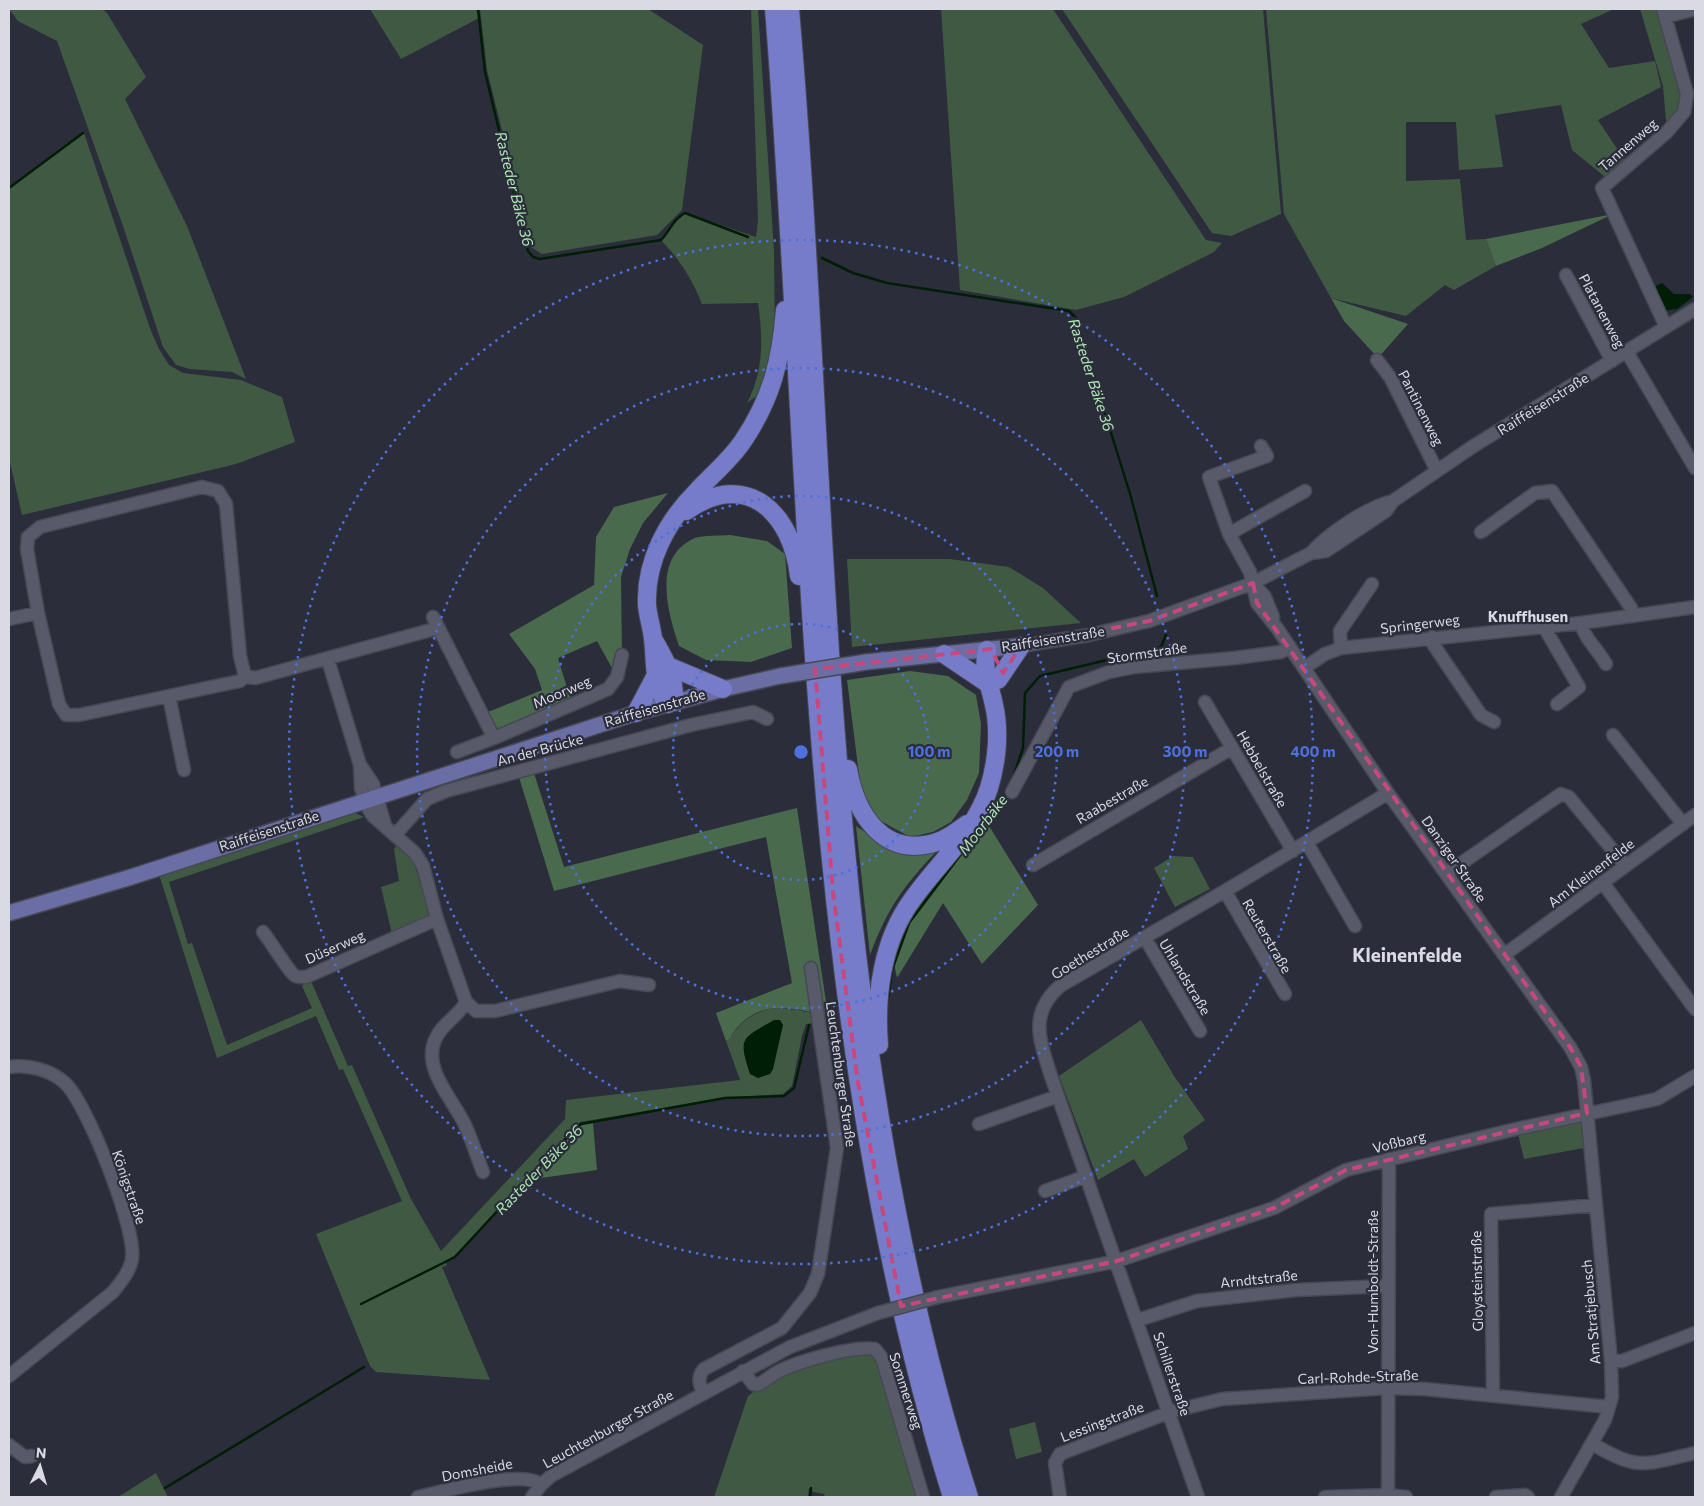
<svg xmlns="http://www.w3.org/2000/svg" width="1704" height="1506" viewBox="0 0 1704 1506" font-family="Commissioner,sans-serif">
	<rect width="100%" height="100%" fill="#2b2d3b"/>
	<!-- green -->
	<path fill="#405943" d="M 9,9 L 102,9 L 107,13 L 146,77 L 125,99 L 187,226 L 246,379 L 232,372 L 190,369 L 176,365 L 163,347 L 124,229 L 57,41 L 18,21 Z
		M 370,9 L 478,9 L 479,18 L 401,59 Z
		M 480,9 L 648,9 L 703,45 L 682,210 L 657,235 L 542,254 L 531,247 L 487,70 Z
		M 751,9 L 758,9 L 774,250 L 775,350 L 762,392 L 747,403 C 764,371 763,338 758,303 L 702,304 C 692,279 680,260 661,240 C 670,231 673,219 685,213 L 756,237 L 758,220 Z
		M 941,9 L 1053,9 L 1206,240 L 1222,243 L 1214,252 L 1124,297 L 1076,310 L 960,290 Z
		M 1062,9 L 1263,9 L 1281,214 L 1231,236 L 1212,233 Z
		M 1266,9 L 1614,9 L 1581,24 L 1609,68 L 1655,61 L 1661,87 L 1598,120 L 1628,165 L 1610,181 L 1572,150 L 1561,105 L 1495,115 L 1503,167 L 1459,170 L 1456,122 L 1406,122 L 1406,181 L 1460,179 L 1466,240 L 1486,239 L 1496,266 L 1454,290 L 1445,285 L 1406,316 L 1331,298 L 1284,214 Z
		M 1640,9 L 1670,9 L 1665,17 L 1687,94 L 1667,132 L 1663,86 Z
		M 84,133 L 151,331 L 159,349 L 169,365 L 183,373 L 241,380 L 282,397 L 295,442 L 236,464 L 22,515 L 9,458 L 9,188 Z
		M 847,559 L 950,559 L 1009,567 L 1043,588 L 1081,623 L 852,647 Z
		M 351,811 L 364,817 L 169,882 L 188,944 L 192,943 L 227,1045 L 312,1008 L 302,986 L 306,982 L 311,981 L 348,1066 L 352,1065 L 411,1199 L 441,1251 L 565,1119 L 566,1100 L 740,1080 L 726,1041 L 730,1039 C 737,1023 759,1008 778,1008 C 790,1008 802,1011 814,1013 L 815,1023 L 806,1024 L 802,1036 L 792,1086 L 783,1094 L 725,1098 L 580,1122 L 454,1256 L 445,1261 L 447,1265 L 442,1267 L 490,1380 L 376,1372 L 370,1366 L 316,1234 L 402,1201 L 343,1069 L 339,1070 L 316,1016 L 217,1058 L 159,874 Z
		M 397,845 L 412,858 L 431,910 L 426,920 L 392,934 L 381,887 L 399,881 L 394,849 Z
		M 1173,856 L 1193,857 L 1210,889 L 1175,907 L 1154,868 Z
		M 1141,1020 L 1174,1076 L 1205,1120 L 1183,1136 L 1188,1149 L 1145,1177 L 1134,1159 L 1098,1180 L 1059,1076 Z
		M 1579,1120 L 1581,1124 L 1584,1148 L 1524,1159 L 1518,1134 Z
		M 861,1349 L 875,1353 L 920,1497 L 823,1497 L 825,1494 L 813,1492 L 809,1488 L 808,1497 L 714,1497 L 748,1396 L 774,1376 Z
		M 1035,1422 L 1042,1452 L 1016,1459 L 1009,1429 Z
		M 156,1473 L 168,1497 L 117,1497 L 123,1494 Z"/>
	<!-- forest -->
	<path fill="#496a4d" d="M 1613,214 L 1542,248 L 1496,266 L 1486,239 Z
		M 1331,298 L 1408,324 L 1378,358 L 1344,321 Z
		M 668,493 L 643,523 L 630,549 L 621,577 L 622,655 L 617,677 L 597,641 L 558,658 L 572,704 L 494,738 L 481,715 L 542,690 L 535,669 L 509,634 L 594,585 L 596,537 L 614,507 Z
		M 730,535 L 767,541 L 785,554 L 792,648 L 751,662 L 706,660 L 679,646 C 668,613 651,557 695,538 C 704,535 720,536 730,535 Z
		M 910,671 L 948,676 L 976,695 L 981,724 L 979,773 L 967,800 L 951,822 L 933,832 L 910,837 L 879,820 L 867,803 L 860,782 L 847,680 Z
		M 533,770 L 564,867 L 797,808 L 828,1015 C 812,1013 793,1007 777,1008 C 758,1008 737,1022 730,1039 L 726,1041 L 716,1013 L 792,983 L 766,837 L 554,891 L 518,774 Z
		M 986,821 L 1038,905 L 982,964 L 943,903 L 897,978 L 894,963 L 909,923 Z
		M 856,826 L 874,838 L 937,851 C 904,885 887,909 870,955 Z
		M 593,1123 L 597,1170 L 541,1178 L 529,1184 L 527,1182 L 581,1125 Z"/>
	<!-- water -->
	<path fill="#001d05" d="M 1662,283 L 1674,294 L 1690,294 L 1693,297 L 1677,309 L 1663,311 L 1652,288 Z
		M 774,1020 L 780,1020 L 783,1025 L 773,1069 L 770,1074 L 758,1078 L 750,1074 C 738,1037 741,1039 774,1020 Z"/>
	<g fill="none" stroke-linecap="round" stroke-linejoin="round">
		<!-- stream -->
		<path stroke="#001d05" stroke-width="2.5" d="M 478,9 L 485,72 L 528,251 L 533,257 L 540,259 L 661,240 C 670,231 673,219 685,213 L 748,237
			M 9,188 L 83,133
			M 822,258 L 853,273 L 887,283 L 1069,311 L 1075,317 L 1131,497 L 1157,596
			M 1014,775 L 1023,748 L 1025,693 L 1040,676 L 1161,647 L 1166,635
			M 887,1005 L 892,970 L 909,923 L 1008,792
			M 361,1304 L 455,1257 L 548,1156 L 581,1124 L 725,1098 L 784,1096 L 794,1088 L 809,1025
			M 165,1488 L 364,1367
			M 810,1497 L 811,1488"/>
		<!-- minor casing -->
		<g stroke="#464854" stroke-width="15">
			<path id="minor" d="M 1663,9 L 1687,94 L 1684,112 L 1667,132 L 1602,188 L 1666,327
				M 1665,17 L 1695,9
				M 1566,275 L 1612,361
				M 1627,352 L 1695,468
				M 1377,360 L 1390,377 L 1437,471
				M 1261,446 L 1267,456 L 1209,477 L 1229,534 L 1250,572 L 1257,603 L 1277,628 L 1388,793 L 1570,1047 L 1581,1067 L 1584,1080 L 1611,1361 L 1612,1397 L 1605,1420 L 1561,1497
				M 202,487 L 218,491 L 226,504 L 240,656 L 245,676 L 240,681 L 79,715 L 66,715 L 59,704 L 38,613 L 27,549 L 28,537 L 40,527 Z
				M 1481,532 L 1535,493 L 1552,491 L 1631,608 L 1633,616
				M 1229,534 L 1305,491
				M 1311,553 C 1327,534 1369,506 1393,501
				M 1253,583 L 1265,597 L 1273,617
				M 433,617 L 494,738
				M 9,619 L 38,613
				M 1581,623 C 1585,640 1597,648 1606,664
				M 1544,627 L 1579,687 L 1557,704
				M 1432,637 L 1433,644 L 1481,715 L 1494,722
				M 1021,646 L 1089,635 L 1149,621 L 1253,583 L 1311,553 L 1326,551 L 1386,511 L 1393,501 L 1472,447 L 1695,309
				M 1341,648 L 1340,631 L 1372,584
				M 328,660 L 360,765 L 361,788 L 368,808 L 373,816 L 415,853 L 423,866 L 437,919 L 466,1002 L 476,1011 L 495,1011 L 620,981 L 649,985
				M 1304,668 L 1325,654 L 1341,648 L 1581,623 L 1695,607
				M 245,676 L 255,678 L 438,628
				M 169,696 L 184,770
				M 1205,702 L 1293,851
				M 1613,735 L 1683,824
				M 457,752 L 494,738 L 608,689 L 617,677 L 622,655
				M 361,766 L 373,784 L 385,825
				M 1012,792 L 1069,687 L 1109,672 L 1134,667 L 1235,658 L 1281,652 L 1290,647
				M 395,835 L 427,799 L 446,791 L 691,725 L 753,712 L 767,719
				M 1307,843 L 1355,926
				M 1033,865 L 1232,748
				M 1446,874 L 1561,794 L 1569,797 L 1625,865
				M 1603,883 L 1695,1009
				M 1225,891 L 1285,994
				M 263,932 C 268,938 291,974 294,975 C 298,978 301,977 306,977 L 437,919
				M 1145,938 L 1200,1031
				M 1504,955 L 1695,815
				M 466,1002 C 458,1017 441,1024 435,1040 C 422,1069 454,1101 465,1125 C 472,1140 477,1157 483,1172
				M 9,1067 C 28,1064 51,1070 65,1083 C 87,1103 137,1230 132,1259 C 130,1271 121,1282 113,1292 L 9,1376
				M 979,1124 L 1058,1096
				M 1045,1191 L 1087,1176
				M 938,1297 L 1117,1261 L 1274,1208 L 1346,1170 L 1516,1129 L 1657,1099 L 1695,1076
				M 1138,1320 L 1197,1301 L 1296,1290 L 1387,1286
				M 1611,1361 L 1622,1361 L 1695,1333
				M 743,1371 L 753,1384 L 757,1385 C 764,1382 768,1378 774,1374 C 792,1363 854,1345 875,1349 L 882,1358 L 923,1497
				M 704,1393 C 699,1385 697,1377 704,1369 L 782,1328 L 810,1293 L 818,1274 L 837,1148 L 811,968
				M 1493,1394 L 1491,1214 L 1596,1205
				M 1593,1444 C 1639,1472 1645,1464 1695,1453
				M 9,1445 L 25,1457 L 32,1456
				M 1388,1495 L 1389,1159
				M 418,1497 C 442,1492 524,1468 541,1485
				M 532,1497 L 541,1485 L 551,1476 L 790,1347 L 878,1313
				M 1060,1497 L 1055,1463 L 1060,1454 L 1170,1412 L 1222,1399 L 1387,1388 L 1425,1389 L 1609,1407
				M 1198,1497 L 1051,1076 C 1040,1041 1028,1014 1060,986 L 1225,891 L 1388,793
				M 1325,1497 L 1388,1495 L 1406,1497
				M 1496,1497 L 1525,1495 L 1528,1497"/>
		</g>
		<!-- major casing -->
		<g stroke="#464854" stroke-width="18">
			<path id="major" d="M 866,662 L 1021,646
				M 9,913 L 128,878 L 636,713 L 723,689 L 780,676"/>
		</g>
		<!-- highway casing -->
		<g stroke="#464854" stroke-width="20">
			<path id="highway" d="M 774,9 C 814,507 802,1016 952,1497
				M 790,9 C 833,506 815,1016 969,1497
				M 686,511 C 748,468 792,514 799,576
				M 655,642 C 665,660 677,680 673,702
				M 944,654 L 987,683
				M 668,666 L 723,689
				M 998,680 L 1021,646
				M 668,704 C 652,684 656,663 653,639 C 652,628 648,617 647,605 C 645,562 667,521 697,491 C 712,475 731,459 743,441 C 772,398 781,360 785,310
				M 636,713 L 655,677
				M 848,769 C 856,815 884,859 937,842 C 948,839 957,831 967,824
				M 879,1045 C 875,996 882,941 912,900 C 938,863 975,832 989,788 C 997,762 1000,731 994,705 C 990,685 982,670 987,650"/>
		</g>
		<!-- minor -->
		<use href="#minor" stroke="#585a6a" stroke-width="12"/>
		<!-- major -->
		<use href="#major" stroke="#6b6ea4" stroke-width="15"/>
		<!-- highway -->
		<use href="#highway" stroke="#777cca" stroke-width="18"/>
		<!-- minor-bridge casing -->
		<g stroke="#464854" stroke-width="15" stroke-linecap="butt">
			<path id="minor-bridge" d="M 878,1313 L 938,1297"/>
		</g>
		<!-- major-bridge casing -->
		<g stroke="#464854" stroke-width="18" stroke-linecap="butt">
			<path id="major-bridge" d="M 780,676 L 866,662"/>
		</g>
		<!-- minor-bridge -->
		<use href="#minor-bridge" stroke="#585a6a" stroke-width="12"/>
		<!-- major-bridge -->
		<use href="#major-bridge" stroke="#6b6ea4" stroke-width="15"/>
	</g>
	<!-- marked area -->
	<path fill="none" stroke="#c8487d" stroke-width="4" stroke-dasharray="10 6" stroke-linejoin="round" d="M 1253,583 L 1257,603 L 1570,1047 L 1581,1067 L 1587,1113 L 1346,1170 L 1274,1208 L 1117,1261 L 901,1306 L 858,1083 L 833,892 L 815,669 L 991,649 L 1003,673 L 1021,646 L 1149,621 Z"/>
	<!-- distance rings -->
	<g fill="none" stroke="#4c71db" stroke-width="2.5" stroke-dasharray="2.5 5">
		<circle cx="801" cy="752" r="128"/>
		<circle cx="801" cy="752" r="256"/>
		<circle cx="801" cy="752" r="384"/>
		<circle cx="801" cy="752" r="512"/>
	</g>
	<g text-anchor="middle" stroke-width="4.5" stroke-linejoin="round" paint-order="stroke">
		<!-- street labels -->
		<g font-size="14" fill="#d9dae4" stroke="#2b2d3b">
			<text transform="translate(1628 145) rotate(-41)" y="5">Tannenweg</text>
			<text transform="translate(1602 311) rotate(62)" y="5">Platanenweg</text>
			<text transform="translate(1543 404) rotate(-32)" y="5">Raiffeisenstraße</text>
			<text transform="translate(1421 408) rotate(63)" y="5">Pantinenweg</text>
			<text transform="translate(1420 624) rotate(-7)" y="5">Springerweg</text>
			<text transform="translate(1053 639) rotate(-9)" y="5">Raiffeisenstraße</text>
			<text transform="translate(1147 653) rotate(-8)" y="5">Stormstraße</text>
			<text transform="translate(562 692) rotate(-23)" y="5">Moorweg</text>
			<text transform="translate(655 708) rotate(-16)" y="5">Raiffeisenstraße</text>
			<text transform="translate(540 750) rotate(-15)" y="5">An der Brücke</text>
			<text transform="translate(1262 769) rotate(60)" y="5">Hebbelstraße</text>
			<text transform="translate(1112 800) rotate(-30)" y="5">Raabestraße</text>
			<text transform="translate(269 831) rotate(-18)" y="5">Raiffeisenstraße</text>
			<text transform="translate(1454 859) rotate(55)" y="5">Danziger Straße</text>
			<text transform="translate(1591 873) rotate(-37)" y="5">Am Kleinenfelde</text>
			<text transform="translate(1267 936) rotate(60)" y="5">Reuterstraße</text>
			<text transform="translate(335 947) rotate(-24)" y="5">Düserweg</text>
			<text transform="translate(1090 953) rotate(-31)" y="5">Goethestraße</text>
			<text transform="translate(1185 977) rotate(59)" y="5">Uhlandstraße</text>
			<text transform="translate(841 1074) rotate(82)" y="5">Leuchtenburger Straße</text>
			<text transform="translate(1399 1142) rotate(-14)" y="5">Voßbarg</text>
			<text transform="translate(129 1187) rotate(71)" y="5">Königstraße</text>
			<text transform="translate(1259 1279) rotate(-6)" y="5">Arndtstraße</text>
			<text transform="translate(1477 1281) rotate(-91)" y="5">Gloysteinstraße</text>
			<text transform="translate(1373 1282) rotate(-90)" y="5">Von-Humboldt-Straße</text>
			<text transform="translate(1591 1312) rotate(-95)" y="5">Am Stratjebusch</text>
			<text transform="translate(1172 1374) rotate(71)" y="5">Schillerstraße</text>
			<text transform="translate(1358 1377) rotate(-2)" y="5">Carl-Rohde-Straße</text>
			<text transform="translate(906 1391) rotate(72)" y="5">Sommerweg</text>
			<text transform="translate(1102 1422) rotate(-21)" y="5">Lessingstraße</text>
			<text transform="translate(608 1429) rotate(-29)" y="5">Leuchtenburger Straße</text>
			<text transform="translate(477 1470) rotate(-11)" y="5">Domsheide</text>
		</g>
		<!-- water labels -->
		<g font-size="15" font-style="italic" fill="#ade5b3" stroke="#2b2d3b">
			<text transform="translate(514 189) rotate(76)" y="5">Rasteder Bäke 36</text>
			<text transform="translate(1091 375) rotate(72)" y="5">Rasteder Bäke 36</text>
			<text transform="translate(983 825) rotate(-53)" y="5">Moorbäke</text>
			<text transform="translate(539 1170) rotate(-46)" y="5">Rasteder Bäke 36</text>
		</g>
		<!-- neighbourhood labels -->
		<g font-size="15" font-weight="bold" fill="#d9dae4" stroke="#2b2d3b">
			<text x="1528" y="622">Knuffhusen</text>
		</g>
		<!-- district labels -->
		<g font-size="19" font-weight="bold" fill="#d9dae4" stroke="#2b2d3b">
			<text x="1407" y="962">Kleinenfelde</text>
		</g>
	</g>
	<circle cx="801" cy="752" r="8" fill="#4c71db" stroke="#2b2d3b" stroke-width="2.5"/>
	<g font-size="15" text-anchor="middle" font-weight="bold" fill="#4c71db" stroke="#2b2d3b" stroke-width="4.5" stroke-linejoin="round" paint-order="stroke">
		<text x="929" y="757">100 m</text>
		<text x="1057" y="757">200 m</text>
		<text x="1185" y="757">300 m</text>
		<text x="1313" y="757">400 m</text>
	</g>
	<!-- border -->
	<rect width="1704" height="1506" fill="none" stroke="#d9dae4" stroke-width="20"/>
	<!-- north arrow -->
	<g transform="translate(40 1466) rotate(5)" stroke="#2b2d3b" stroke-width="4" paint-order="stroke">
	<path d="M0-4L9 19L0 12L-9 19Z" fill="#d9dae4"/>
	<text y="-8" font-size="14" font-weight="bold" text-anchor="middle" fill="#d9dae4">N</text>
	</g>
</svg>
